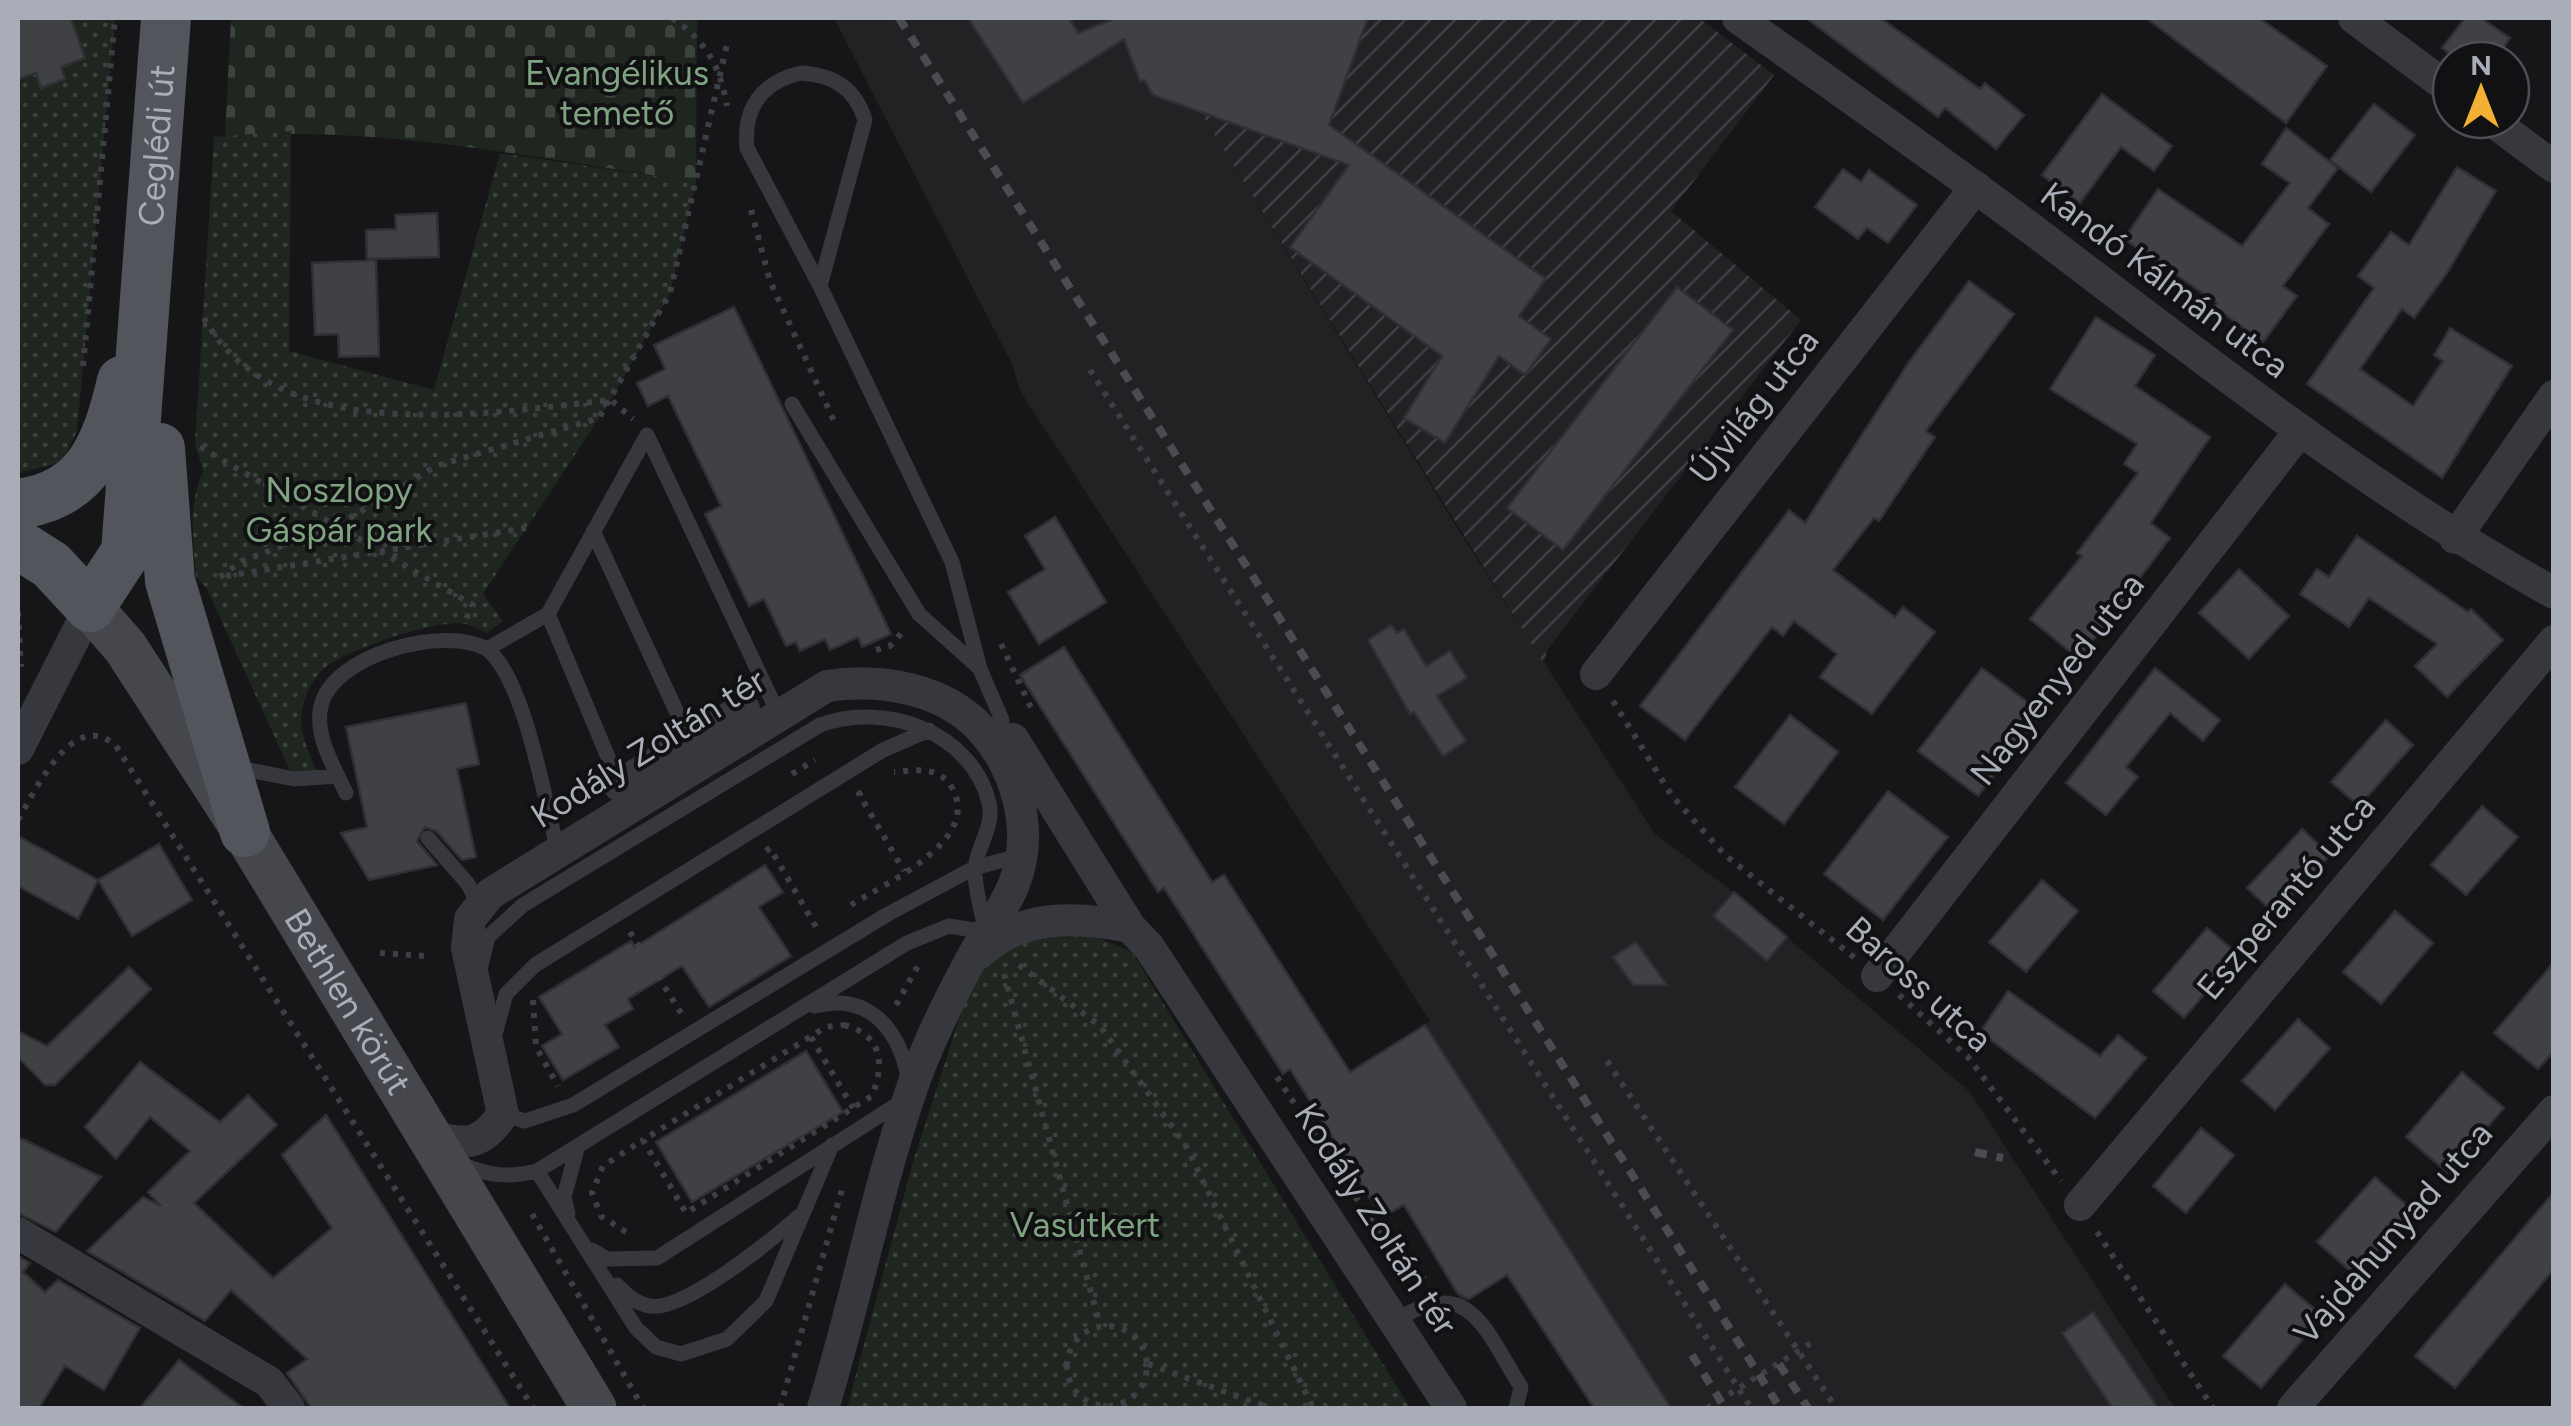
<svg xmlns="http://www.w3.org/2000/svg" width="2571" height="1426" viewBox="0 0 2571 1426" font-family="Figtree,sans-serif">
	<defs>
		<pattern id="industrial-furrows" width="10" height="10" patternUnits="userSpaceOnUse" patternTransform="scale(2.5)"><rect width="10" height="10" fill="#222225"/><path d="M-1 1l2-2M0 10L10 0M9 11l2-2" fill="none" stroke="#3f3f43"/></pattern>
		<pattern id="cemetery-stones" width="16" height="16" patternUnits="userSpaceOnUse" patternTransform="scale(2.5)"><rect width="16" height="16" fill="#1e261f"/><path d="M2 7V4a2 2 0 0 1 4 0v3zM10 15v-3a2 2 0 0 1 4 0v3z" fill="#3c433d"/></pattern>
		<pattern id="park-dots" width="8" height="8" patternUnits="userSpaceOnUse" patternTransform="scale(2.5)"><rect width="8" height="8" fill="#1e261f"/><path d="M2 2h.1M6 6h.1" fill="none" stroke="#3c433d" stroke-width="1.8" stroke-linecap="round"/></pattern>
	</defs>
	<rect width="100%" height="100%" fill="#161618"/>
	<!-- built -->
	<path fill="#222225" d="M 834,18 L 1224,18 L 1194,102 L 1468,545 L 1655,834 L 1727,887 L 1969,1091 L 2175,1408 L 1594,1408 L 1528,1308 L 1545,1296 L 1524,1264 L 1463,1303 L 1441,1268 L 1538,1207 L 1425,1025 L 1430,1021 L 1020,391 L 1013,366 Z"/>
	<!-- industrial -->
	<path fill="url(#industrial-furrows)" d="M 1224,18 L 1699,18 L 1774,75 L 1671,211 L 1801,320 L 1547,650 L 1544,664 L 1194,102 Z"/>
	<!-- cemetery -->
	<path fill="url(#cemetery-stones)" d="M 231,18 L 697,18 L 696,182 C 542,159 381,125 225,136 Z"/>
	<!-- park -->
	<path fill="url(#park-dots)" d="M 18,18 L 115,18 L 77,431 L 62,462 L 18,473 Z
		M 291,131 L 289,351 L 434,390 L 500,153 L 696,182 L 670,293 L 611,400 L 483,594 L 503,621 L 487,633 C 481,630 473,625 466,624 C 438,618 350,649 327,666 C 313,677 304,695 302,712 C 298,735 312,758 320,779 L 294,779 L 206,587 L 196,577 C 193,540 188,505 203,471 L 195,444 L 214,137 Z
		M 1087,933 L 1132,952 L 1410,1408 L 847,1408 L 913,1162 L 970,985 L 997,950 L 1045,937 Z"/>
	<!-- building -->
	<path fill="#404145" stroke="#303034" stroke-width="2.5" d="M 18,18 L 71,18 L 85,58 L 61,67 L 65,79 L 41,88 L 36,73 L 18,79 Z
		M 968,18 L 1069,18 L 1078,33 L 1116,18 L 1368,18 L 1329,125 L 1546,279 L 1519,316 L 1551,339 L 1525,375 L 1499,356 L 1445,443 L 1404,418 L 1442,356 L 1290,247 L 1349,165 L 1153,95 L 1144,80 L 1140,82 L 1124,39 L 1023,103 Z
		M 1806,18 L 1880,18 L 1980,89 L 1985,83 L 2024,115 L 1996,149 L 1945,108 L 1938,117 Z
		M 2146,18 L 2259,18 L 2327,66 L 2286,123 Z
		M 2465,18 L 2481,18 L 2510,38 L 2495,60 L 2458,60 L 2442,48 Z
		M 2102,94 L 2172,146 L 2154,171 L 2121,147 L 2080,203 L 2042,175 Z
		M 2374,104 L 2415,135 L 2371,192 L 2330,160 Z
		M 2286,128 L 2338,168 L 2308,208 L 2329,224 L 2283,286 L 2297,296 L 2263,342 L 2214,307 L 2217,303 L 2124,239 L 2158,189 L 2242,246 L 2290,183 L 2262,164 Z
		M 2457,167 L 2496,191 L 2447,273 L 2414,318 L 2402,309 L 2360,369 L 2413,406 L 2443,361 L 2434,355 L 2450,328 L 2512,366 L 2442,478 L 2307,384 L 2374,288 L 2358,276 L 2391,232 L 2409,245 Z
		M 1843,169 L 1861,182 L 1869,170 L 1917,205 L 1888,243 L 1867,228 L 1858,239 L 1815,207 Z
		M 437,213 L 439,257 L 367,259 L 366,230 L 396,229 L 395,215 Z
		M 376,260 L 379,356 L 339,357 L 338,334 L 315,335 L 312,263 Z
		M 1969,281 L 2014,314 L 1926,431 L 1935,437 L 1879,521 L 1874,518 L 1833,570 L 1895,617 L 1903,607 L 1935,632 L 1872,714 L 1820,677 L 1837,654 L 1794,621 L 1783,636 L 1772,627 L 1685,740 L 1640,706 L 1789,510 L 1805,523 L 1909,362 Z
		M 1677,287 L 1733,330 L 1563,550 L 1507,508 Z
		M 734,307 L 891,634 L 862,647 L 858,637 L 830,650 L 825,639 L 800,651 L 796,642 L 786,646 L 764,599 L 749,606 L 705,514 L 721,506 L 668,396 L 648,406 L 637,383 L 665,369 L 654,345 Z
		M 2096,317 L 2155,355 L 2135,386 L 2210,437 L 2151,523 L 2170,538 L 2079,659 L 2030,619 L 2082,556 L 2077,553 L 2138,473 L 2124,464 L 2137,444 L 2050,389 Z
		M 1055,517 L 1106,602 L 1039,644 L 1008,592 L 1045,569 L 1025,536 Z
		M 2357,536 L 2468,612 L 2471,609 L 2503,640 L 2447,697 L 2415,666 L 2437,644 L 2369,598 L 2349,627 L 2300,594 L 2317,569 L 2329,577 Z
		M 2239,569 L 2289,616 L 2249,659 L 2199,613 Z
		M 1391,625 L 1397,633 L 1404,629 L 1426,666 L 1450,651 L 1467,678 L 1437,696 L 1466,741 L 1443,756 L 1414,712 L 1410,714 L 1368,640 Z
		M 1064,647 L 1212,882 L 1224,875 L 1350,1072 L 1425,1025 L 1671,1408 L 1594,1408 L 1507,1275 L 1469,1299 L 1458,1294 L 1404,1205 L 1382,1217 L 1290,1069 L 1283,1074 L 1164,888 L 1158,892 L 1020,675 Z
		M 1982,668 L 2042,713 L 1978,796 L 1918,751 Z
		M 2155,668 L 2220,720 L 2203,741 L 2170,713 L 2126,767 L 2138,777 L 2106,815 L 2066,783 Z
		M 466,703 L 479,764 L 457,769 L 476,857 L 462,860 L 436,831 L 425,827 L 417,841 L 437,865 L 369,880 L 341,833 L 367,827 L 346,727 Z
		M 1790,715 L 1838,752 L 1784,824 L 1735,787 Z
		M 2386,720 L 2413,745 L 2359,806 L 2331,782 Z
		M 1888,791 L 1948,837 L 1883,920 L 1824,874 Z
		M 2482,806 L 2518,837 L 2466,895 L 2431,865 Z
		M 2302,829 L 2330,855 L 2275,914 L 2247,888 Z
		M 18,836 L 98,880 L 78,919 L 18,886 Z
		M 159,844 L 192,900 L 132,936 L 98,880 Z
		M 765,865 L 783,892 L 759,907 L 791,956 L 709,1007 L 682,966 L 628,999 L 633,1009 L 605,1025 L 619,1047 L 563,1080 L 542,1046 L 562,1034 L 539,997 L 631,941 L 635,947 Z
		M 2042,880 L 2078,911 L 2026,972 L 1989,942 Z
		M 1734,892 L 1787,937 L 1767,961 L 1713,916 Z
		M 2395,911 L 2433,943 L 2381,1004 L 2343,972 Z
		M 2207,928 L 2238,954 L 2184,1018 L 2153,991 Z
		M 1636,942 L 1667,985 L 1633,985 L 1613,957 Z
		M 2554,962 L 2554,1051 L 2538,1069 L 2494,1033 Z
		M 129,967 L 151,989 L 55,1085 L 45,1085 L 18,1057 L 18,1031 L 47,1046 Z
		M 2008,991 L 2100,1056 L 2118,1035 L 2146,1058 L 2095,1118 L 1980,1032 Z
		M 2298,1019 L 2330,1048 L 2275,1110 L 2242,1081 Z
		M 806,1051 L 843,1112 L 692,1202 L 656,1142 Z
		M 140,1062 L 220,1122 L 248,1095 L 277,1125 L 194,1203 L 273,1278 L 332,1228 L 282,1155 L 326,1115 L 510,1408 L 311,1408 L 287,1373 L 307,1359 L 231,1290 L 205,1321 L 87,1251 L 143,1197 L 161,1206 L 148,1192 L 190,1151 L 150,1117 L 116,1159 L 85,1127 Z
		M 2462,1072 L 2504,1108 L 2448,1173 L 2406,1137 Z
		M 2201,1128 L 2234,1155 L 2186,1213 L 2153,1186 Z
		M 18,1137 L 101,1177 L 56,1232 L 18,1213 Z
		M 2375,1177 L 2413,1211 L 2356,1276 L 2317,1242 Z
		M 2554,1192 L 2554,1269 L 2455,1388 L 2415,1356 Z
		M 18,1256 L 30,1263 L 23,1272 L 45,1292 L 58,1280 L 140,1328 L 104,1390 L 65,1366 L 39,1408 L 18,1408 Z
		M 2285,1284 L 2323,1316 L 2261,1388 L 2223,1356 Z
		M 2093,1312 L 2158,1408 L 2113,1408 L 2109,1403 L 2062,1333 Z
		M 179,1360 L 243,1408 L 140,1408 Z"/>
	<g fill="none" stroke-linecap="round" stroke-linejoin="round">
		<!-- path -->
		<path stroke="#3d3f44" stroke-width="6" stroke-dasharray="5 8" stroke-linecap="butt" d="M 672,18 C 706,41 720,66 727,106
			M 751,210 L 770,281 L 834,421
			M 204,318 C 276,450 489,413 611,400 L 633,419
			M 83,366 L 115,18
			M 1090,370 L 1751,1408
			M 200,447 L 473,605 L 465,621
			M 226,576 L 526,528
			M 220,577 L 242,561 L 338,525 L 436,466 L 599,418 L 670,293 L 727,44
			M 18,612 L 21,667
			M 1001,644 L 1034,714
			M 876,650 L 890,646 L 905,629
			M 1613,701 L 1672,796 L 1725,855 L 1855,958
			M 792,774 L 815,760
			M 862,792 L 859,794 L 904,871
			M 18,820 C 36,789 74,707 116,746 L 533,1408
			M 766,851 L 770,848 L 816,927 L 811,930
			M 851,905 C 887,882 984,840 951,786 C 938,766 915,770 894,772
			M 630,932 L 681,1013
			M 380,953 L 425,956
			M 1019,965 L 1100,1026 L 1186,1146 L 1313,1408
			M 1004,974 L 1100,1325
			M 1899,995 L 1968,1057 L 2061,1181
			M 533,1000 L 536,1047 L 558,1086
			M 896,1005 L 919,964
			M 844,1025 C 882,1035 885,1063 872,1096 L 686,1213 L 643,1140 L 826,1027 Z
			M 811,1037 L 853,1108
			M 1607,1061 L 1836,1408
			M 1277,1077 L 1384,1240 L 1429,1284
			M 532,1214 L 643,1408
			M 626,1232 L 601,1216 L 592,1193 L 603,1166 L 643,1140
			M 2097,1232 L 2213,1408
			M1067 1366a40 40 0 1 1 80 0a40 40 0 1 1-80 0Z
			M 1148,1364 L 1270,1408
			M 780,1408 L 842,1189
			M 1707,1408 L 1811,1343"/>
		<!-- lane -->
		<path stroke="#37383d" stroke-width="15" d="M 801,73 C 834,75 855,88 865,120 L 820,286 L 747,148 C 743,108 762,82 801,73 Z
			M 820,286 L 952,562 L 980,669 L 1002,720 L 1003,746
			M 792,404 L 919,614 L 977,666
			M 593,531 L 692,745
			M 487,649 C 525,679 545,802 558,852
			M 234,767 L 294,779 L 338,776
			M 621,788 L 548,614 L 647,435 L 778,713
			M 346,793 C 334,767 314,735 321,706 C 333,654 445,625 487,649 L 548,614
			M 428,838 L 468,884 L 479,906
			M 815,1006 C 868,992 899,1029 908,1077
			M 494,1038 L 506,994 L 535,965 L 883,750 L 929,730
			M 503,1114 L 525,1121 L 573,1105 L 888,914 L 974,868 L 1022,855
			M 461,1164 C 489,1176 509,1178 537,1171 L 907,943 L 949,926 L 986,932 C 982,913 975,891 975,871 C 975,849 995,827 989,803 C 972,732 885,701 820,725 L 523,905 L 488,937 L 480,969
			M 537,1171 L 636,1328 L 656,1347 L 681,1354 L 727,1339 L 766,1301 L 832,1145
			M 568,1213 L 564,1197 L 577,1149
			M 592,1250 L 607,1259 L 657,1258 L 904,1100
			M 617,1285 C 626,1294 636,1304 650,1306 C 684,1312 773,1239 799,1216
			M 1397,1320 C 1470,1273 1486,1332 1521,1387 L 1516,1408"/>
		<!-- street -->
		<path stroke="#37383d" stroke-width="32" d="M 1738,18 C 1841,91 1944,163 2045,239 C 2210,364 2372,492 2554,593
			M 2354,18 L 2451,90
			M 2491,120 L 2554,167
			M 2455,538 L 2554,396
			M 1596,674 L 1976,187
			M 1013,739 L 1130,927 L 1149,947 L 1451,1408
			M 18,749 L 90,607
			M 619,785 L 744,709
			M 980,953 C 1021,914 1077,916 1130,927
			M 1877,976 L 2299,432
			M 429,1136 C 466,1145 480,1147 503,1114 L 467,948 L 470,919 L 490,894 L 827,686 C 880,678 943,688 981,729 C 1017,769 1035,831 1014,884 C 1003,912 983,936 969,963 C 947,1004 924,1050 910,1094 C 875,1197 855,1305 823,1408
			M 2080,1205 L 2554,641
			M 18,1233 L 269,1382 L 289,1408
			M 2293,1408 L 2554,1111"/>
		<!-- secondary -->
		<path stroke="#45474d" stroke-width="45" id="s1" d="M 90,607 L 125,647 L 245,832 L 594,1408"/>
		<!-- primary -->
		<g stroke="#53555c" stroke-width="50">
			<path d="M 160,448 L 170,581 L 245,832"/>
			<path d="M 18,504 C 89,495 107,444 122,381"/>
			<path id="s2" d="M 18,544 L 51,565 L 90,607 L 126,552 L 166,18"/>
		</g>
		<!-- rail -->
		<path stroke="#4a4c52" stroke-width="8" stroke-dasharray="12 10" stroke-linecap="butt" d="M 899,18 L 1780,1408
			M 1975,1152 L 2003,1158
			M 1692,1355 L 1725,1408
			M 1779,1364 L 1808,1408"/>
	</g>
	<g text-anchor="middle" stroke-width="8" stroke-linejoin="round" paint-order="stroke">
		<!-- park labels -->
		<g font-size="35" fill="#7fa381" stroke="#111113">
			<text x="617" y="85">Evangélikus<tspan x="617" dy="40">temető</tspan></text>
			<text x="339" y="502">Noszlopy<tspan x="339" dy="40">Gáspár park</tspan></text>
			<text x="1085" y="1237">Vasútkert</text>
		</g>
		<!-- street labels -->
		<g font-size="35" fill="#a8adb8" stroke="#111113">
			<text dy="12" stroke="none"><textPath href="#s2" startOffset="570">Ceglédi út</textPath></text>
			<text transform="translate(2165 280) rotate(37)" y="12">Kandó Kálmán utca</text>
			<text transform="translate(1754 406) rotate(-52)" y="12">Újvilág utca</text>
			<text transform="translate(2057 679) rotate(-52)" y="12">Nagyenyed utca</text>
			<text transform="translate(648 748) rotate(-32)" y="12">Kodály Zoltán tér</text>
			<text transform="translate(2286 897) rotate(-50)" y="12">Eszperantó utca</text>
			<text transform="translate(1919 984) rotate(42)" y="12">Baross utca</text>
			<text dy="12" stroke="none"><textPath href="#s1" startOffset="472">Bethlen körút</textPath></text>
			<text transform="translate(1376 1219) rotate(57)" y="12">Kodály Zoltán tér</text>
			<text transform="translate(2393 1233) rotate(-49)" y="12">Vajdahunyad utca</text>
		</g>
	</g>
	<!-- border -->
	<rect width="2571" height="1426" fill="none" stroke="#a8adb8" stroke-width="40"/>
	<!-- north arrow -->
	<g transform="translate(2481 90)"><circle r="48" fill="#111113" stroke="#4d4f55" stroke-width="2.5"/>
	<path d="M0-8L18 38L0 25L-18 38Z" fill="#f2b134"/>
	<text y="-15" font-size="28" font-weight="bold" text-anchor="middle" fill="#a8adb8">N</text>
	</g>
</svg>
